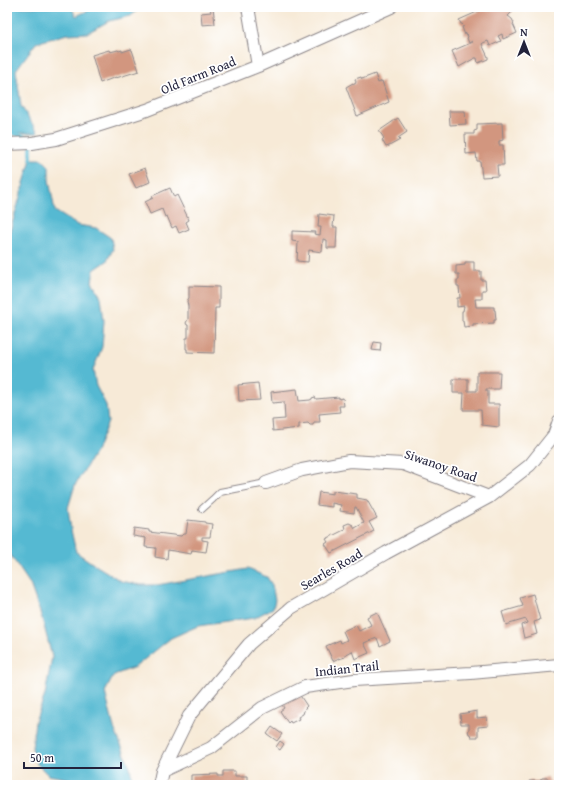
<svg xmlns="http://www.w3.org/2000/svg" width="566" height="792" viewBox="0 0 566 792" font-family="'Gentium Book Plus',serif">
	<rect width="100%" height="100%" fill="#fff"/>
	<filter id="ink" filterUnits="userSpaceOnUse"><feTurbulence type="fractalNoise" baseFrequency=".025" numOctaves="2"/><feDisplacementMap in="SourceGraphic" scale="8" xChannelSelector="R" yChannelSelector="G"/><feConvolveMatrix kernelMatrix="1 2 1 2 8 2 1 2 1" color-interpolation-filters="sRGB"/></filter>
	<filter id="wash" filterUnits="userSpaceOnUse"><feTurbulence type="fractalNoise" baseFrequency=".012" numOctaves="4" result="noise"/><feDisplacementMap in="SourceGraphic" scale="16" xChannelSelector="R" yChannelSelector="G"/><feGaussianBlur stdDeviation="0.9" result="paint"/><feColorMatrix in="noise" values="0 0 0 0 0 0 0 0 0 0 0 0 0 0 0 0 0 1.4 0 .05"/><feComposite in="paint" operator="in"/></filter>
	<g filter="url(#wash)">
		<rect width="100%" height="100%" fill="#f7ead7"/>
		<!-- water -->
		<path fill="#54b9d2" stroke="#3b6e86" d="M 7,7 L 71,7 L 76,16 L 96,7 L 141,7 L 131,16 L 109,21 L 87,33 L 67,34 L 36,43 L 16,70 L 21,106 L 38,133 L 7,133 Z
			M 31,159 L 42,159 L 49,166 L 49,180 L 55,211 L 77,225 L 96,228 L 111,238 L 113,249 L 107,261 L 94,270 L 92,282 L 101,297 L 104,321 L 102,347 L 93,370 L 96,386 L 106,405 L 108,422 L 97,449 L 75,485 L 68,508 L 71,530 L 76,552 L 92,563 L 121,581 L 141,585 L 157,585 L 248,569 L 267,577 L 272,585 L 275,600 L 273,608 L 254,618 L 198,626 L 171,638 L 135,667 L 114,675 L 105,692 L 114,728 L 130,767 L 133,785 L 77,785 L 70,779 L 48,775 L 37,764 L 32,748 L 35,721 L 45,695 L 52,657 L 42,618 L 30,584 L 7,550 L 7,377 L 10,366 L 7,252 L 8,238 Z"/>
		<g fill="none" stroke-linecap="round" stroke-linejoin="round">
			<!-- stream -->
			<path stroke="#54b9d2" stroke-width="4" d="M 13,133 L 30,139
				M 31,159 L 31,144"/>
		</g>
		<g id="blocks">
			<!-- building -->
			<path fill="#d2967f" d="M 210,7 L 213,7 L 215,24 L 202,25 L 201,13 L 211,12 Z
				M 488,7 L 512,7 L 512,12 L 508,16 L 512,19 L 514,23 L 513,24 L 517,33 L 503,39 L 502,34 L 498,36 L 501,41 L 490,46 L 488,41 L 483,43 L 482,44 L 488,57 L 488,59 L 478,63 L 477,58 L 475,58 L 459,67 L 452,51 L 473,42 L 472,41 L 469,43 L 467,38 L 468,37 L 467,34 L 465,35 L 462,27 L 464,26 L 462,24 L 461,24 L 459,20 Z
				M 131,49 L 131,50 L 132,50 L 139,71 L 116,78 L 116,77 L 100,83 L 92,55 L 109,50 L 110,52 L 118,50 L 119,51 L 122,50 L 122,52 Z
				M 375,74 L 378,83 L 382,81 L 389,102 L 357,116 L 346,87 L 353,83 L 353,84 L 355,84 L 356,82 L 355,79 L 361,77 L 362,79 Z
				M 449,111 L 465,111 L 466,124 L 450,125 Z
				M 398,118 L 407,132 L 398,138 L 400,140 L 389,146 L 386,147 L 382,140 L 384,138 L 379,131 Z
				M 502,123 L 503,140 L 499,141 L 499,145 L 503,145 L 504,165 L 497,165 L 498,176 L 482,177 L 480,161 L 477,161 L 476,153 L 466,154 L 465,134 L 474,134 L 474,131 L 477,130 L 477,124 Z
				M 145,168 L 150,182 L 136,188 L 129,174 Z
				M 170,188 L 174,197 L 177,195 L 189,220 L 186,222 L 189,229 L 179,233 L 176,226 L 172,228 L 167,216 L 165,217 L 162,209 L 150,214 L 145,202 L 153,198 L 152,196 Z
				M 319,214 L 334,216 L 333,227 L 337,227 L 336,248 L 327,248 L 327,240 L 323,239 L 322,252 L 309,250 L 308,262 L 297,261 L 298,242 L 292,241 L 292,231 L 315,232 L 314,234 L 320,235 L 321,227 L 318,227 Z
				M 465,262 L 474,262 L 474,271 L 481,271 L 481,280 L 485,280 L 486,290 L 482,290 L 482,299 L 475,299 L 476,307 L 494,307 L 494,310 L 495,310 L 496,320 L 494,320 L 494,323 L 473,324 L 473,326 L 464,327 L 463,321 L 462,321 L 462,311 L 463,311 L 464,306 L 457,307 L 457,298 L 460,298 L 459,286 L 457,286 L 457,280 L 459,280 L 459,274 L 456,274 L 456,266 L 465,265 Z
				M 189,286 L 219,287 L 219,308 L 215,308 L 214,353 L 187,352 L 187,349 L 186,349 L 186,338 L 188,338 L 188,325 L 187,325 L 186,323 L 188,319 L 188,306 L 187,301 L 189,298 Z
				M 374,342 L 381,343 L 380,351 L 372,350 Z
				M 477,372 L 500,372 L 499,389 L 486,389 L 486,391 L 488,391 L 488,404 L 499,404 L 499,427 L 482,425 L 481,410 L 463,410 L 464,393 L 453,393 L 453,379 L 468,379 L 468,391 L 477,391 Z
				M 258,383 L 260,400 L 239,401 L 238,385 Z
				M 297,389 L 299,401 L 310,400 L 312,399 L 312,398 L 315,397 L 316,399 L 339,397 L 339,399 L 343,398 L 344,406 L 339,406 L 340,412 L 319,414 L 320,422 L 314,422 L 313,425 L 310,425 L 308,423 L 299,424 L 299,428 L 273,431 L 272,420 L 285,419 L 284,402 L 272,403 L 271,392 Z
				M 333,491 L 357,494 L 357,498 L 367,500 L 377,518 L 369,522 L 374,531 L 331,553 L 325,544 L 328,542 L 326,539 L 344,530 L 345,529 L 344,525 L 349,523 L 353,525 L 355,528 L 364,523 L 356,507 L 355,507 L 354,513 L 340,511 L 341,505 L 332,503 L 332,507 L 317,505 L 319,492 L 333,494 Z
				M 188,520 L 205,522 L 205,523 L 212,524 L 210,537 L 202,537 L 202,540 L 208,541 L 206,552 L 192,550 L 191,554 L 168,550 L 167,559 L 155,557 L 156,548 L 145,547 L 146,538 L 133,536 L 134,528 L 149,530 L 149,532 L 181,536 L 183,534 L 186,534 Z
				M 533,594 L 540,620 L 534,622 L 537,634 L 524,638 L 521,625 L 527,623 L 526,619 L 506,625 L 502,612 L 523,606 L 520,598 Z
				M 377,612 L 390,641 L 380,646 L 377,638 L 364,643 L 369,653 L 355,659 L 352,651 L 345,655 L 345,657 L 339,659 L 339,658 L 333,661 L 326,646 L 340,640 L 341,643 L 347,640 L 343,631 L 356,625 L 359,631 L 371,625 L 367,617 Z
				M 299,694 L 307,706 L 305,708 L 303,714 L 298,717 L 299,719 L 291,723 L 290,721 L 288,723 L 280,711 L 284,708 L 280,701 Z
				M 477,711 L 477,718 L 487,717 L 488,726 L 478,727 L 478,737 L 471,737 L 470,734 L 469,734 L 468,730 L 469,730 L 469,724 L 461,724 L 460,714 Z
				M 272,727 L 282,734 L 277,741 L 267,734 Z
				M 280,741 L 284,744 L 280,750 L 276,747 Z
				M 223,771 L 235,771 L 235,776 L 247,776 L 247,785 L 191,785 L 191,775 L 218,774 L 218,776 L 223,776 Z
				M 542,778 L 548,778 L 550,782 L 558,782 L 558,785 L 529,785 L 529,781 L 540,781 Z"/>
		</g>
	</g>
	<g filter="url(#ink)">
		<use href="#blocks" fill-opacity="0" stroke="#8c8689" stroke-width="1"/>
		<g fill="none" stroke-linecap="round" stroke-linejoin="round">
			<!-- lane casing -->
			<g stroke="#8c8689" stroke-width="8">
				<path id="lane" d="M 202,509 L 213,499 L 220,492 L 266,483"/>
			</g>
			<!-- street casing -->
			<g stroke="#8c8689" stroke-width="14">
				<path id="street" d="M 248,7 L 258,66
					M 7,144 L 32,143 L 56,139 L 147,110 L 258,66 L 391,7
					M 266,483 L 302,470 L 349,461 L 403,464 L 489,497
					M 162,771 L 211,748 L 262,708 L 305,687 L 354,680 L 471,673 L 559,665
					M 159,785 L 162,771 L 189,716 L 249,644 L 291,608 L 386,553 L 489,497 L 530,465 L 554,435 L 559,421"/>
			</g>
			<!-- lane -->
			<use href="#lane" stroke="#fff" stroke-width="6"/>
			<!-- street -->
			<use href="#street" stroke="#fff" stroke-width="12"/>
		</g>
	</g>
	<g text-anchor="middle" stroke-width="3.5" stroke-linejoin="round" paint-order="stroke">
		<!-- street labels -->
		<g font-size="13" fill="#22223b" stroke="#fff">
			<text transform="translate(198 75) rotate(-22)" y="5">Old Farm Road</text>
			<text transform="translate(441 465) rotate(19)" y="5">Siwanoy Road</text>
			<text transform="translate(331 569) rotate(-30)" y="5">Searles Road</text>
			<text transform="translate(347 668) rotate(-6)" y="5">Indian Trail</text>
		</g>
	</g>
	<!-- margin -->
	<rect width="566" height="792" fill="none" stroke="#fff" stroke-width="24"/>
	<!-- north arrow -->
	<g transform="translate(524 42)" stroke="#ffffff" stroke-width="3" paint-order="stroke">
	<path d="M0-3L7 15L0 10L-7 15Z" fill="#22223b"/>
	<text y="-6" font-size="11" font-weight="bold" text-anchor="middle" fill="#22223b">N</text>
	</g>
	<!-- scale -->
	<path d="M24 762v6h97v-6" fill="none" stroke="#22223b" stroke-width="2"/>
	<text x="30" y="762" font-size="12" fill="#22223b" stroke="#ffffff" stroke-width="3" paint-order="stroke">50 m</text>
</svg>
